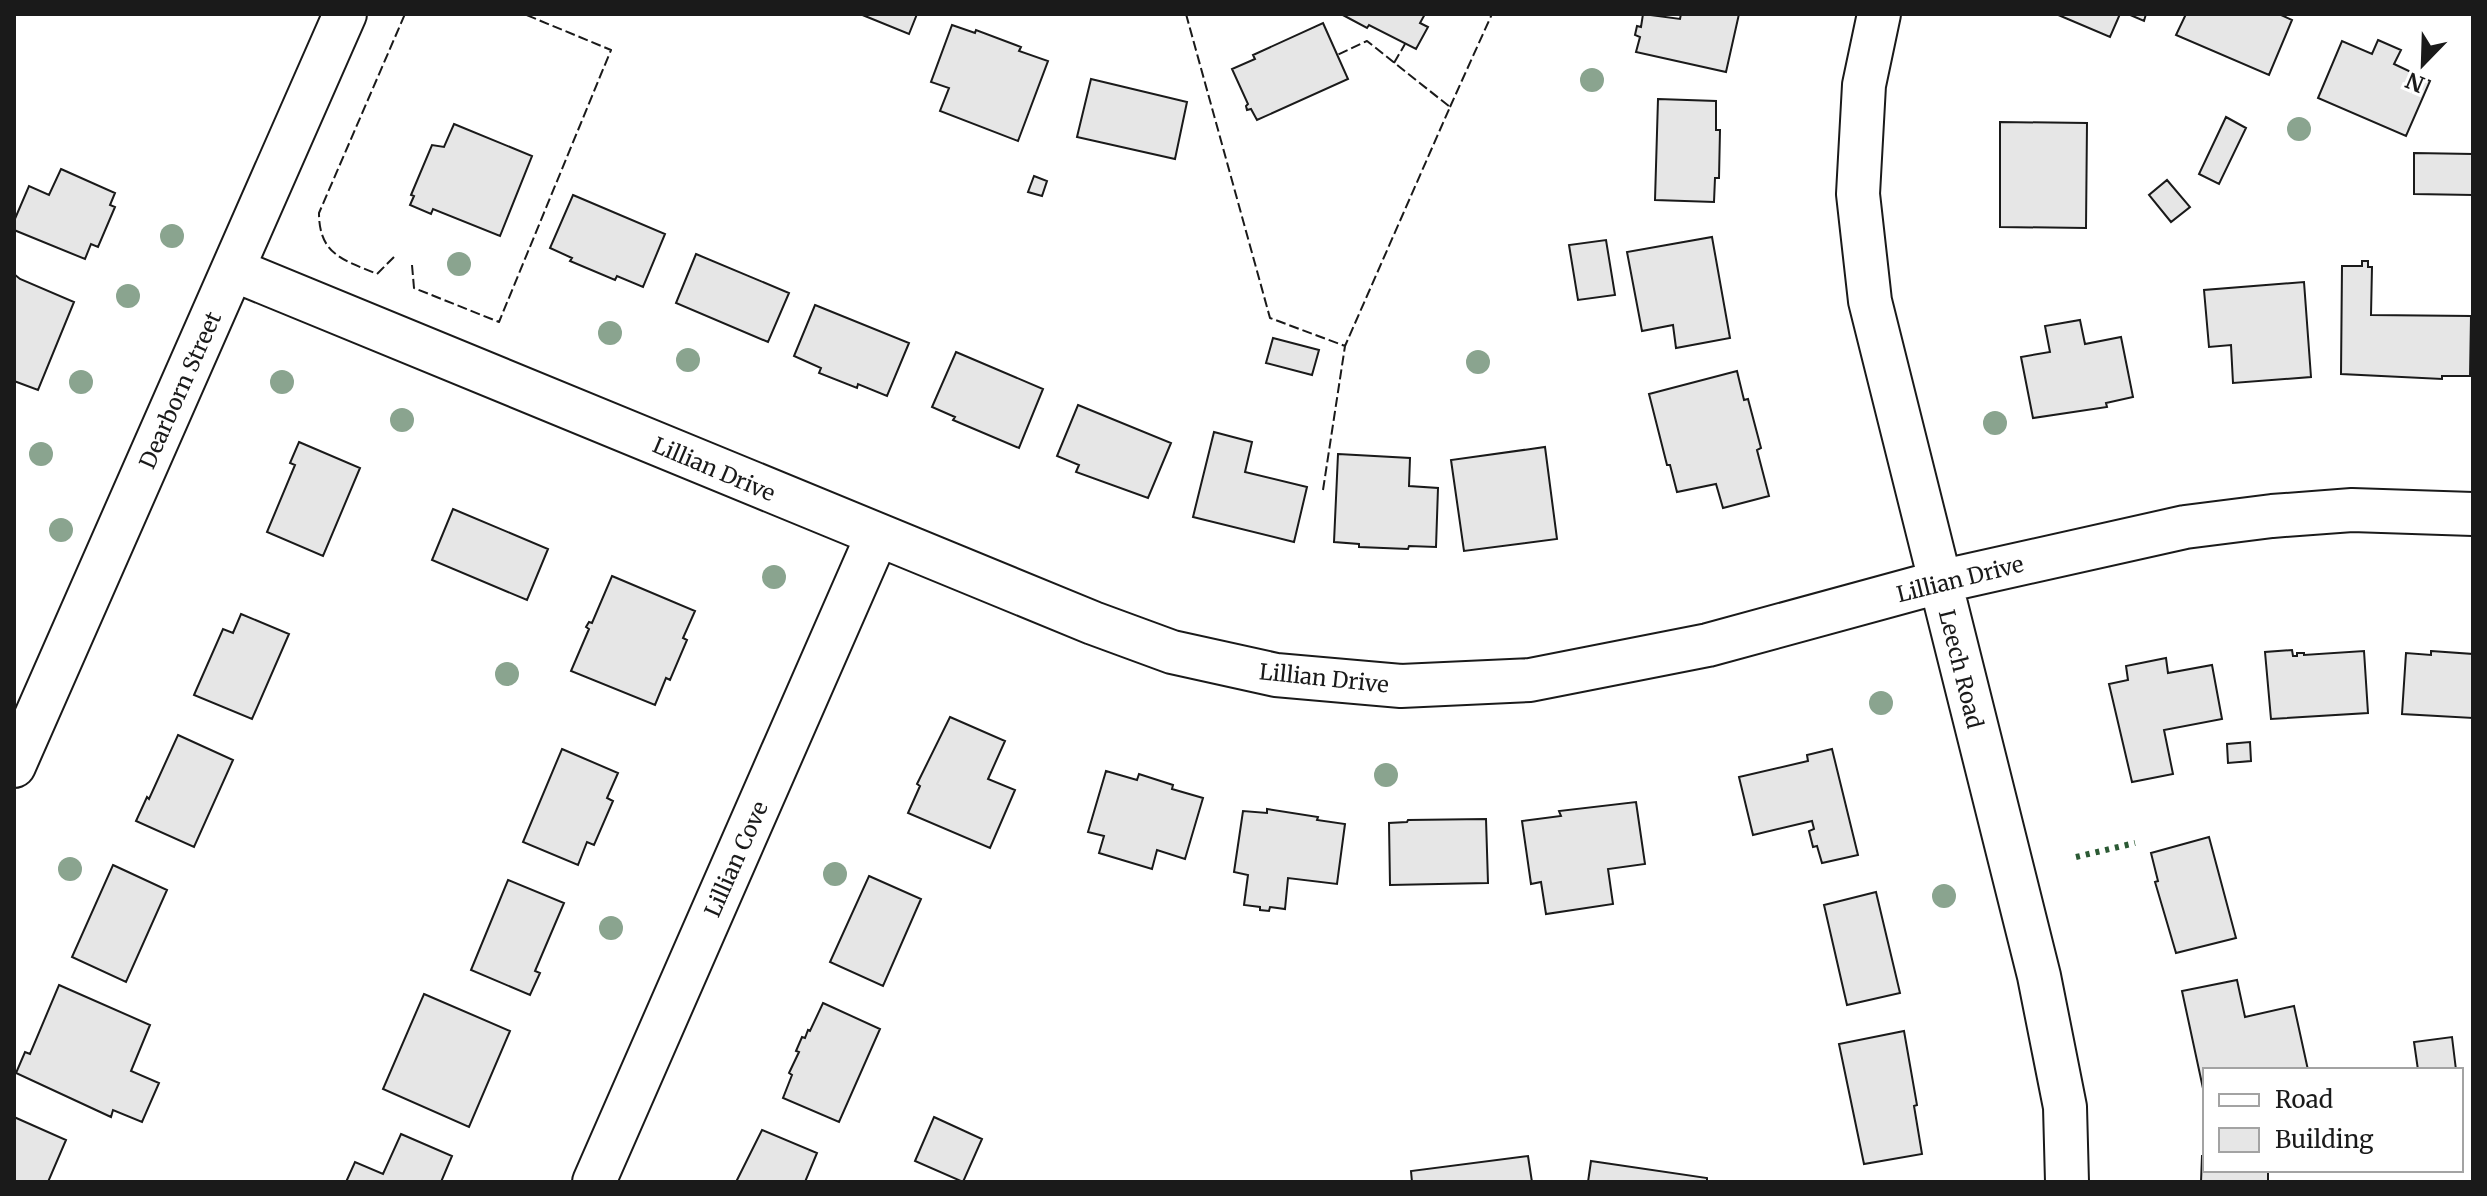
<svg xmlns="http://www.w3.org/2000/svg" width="2487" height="1196" viewBox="0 0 2487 1196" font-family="Merriweather,serif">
	<rect width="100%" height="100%" fill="#fff"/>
	<!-- building -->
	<path fill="#e6e6e6" stroke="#1a1a1a" stroke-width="2" d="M 860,14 L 917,14 L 909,34 Z
		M 1341,14 L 1425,14 L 1420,23 L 1428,27 L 1416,49 L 1369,25 L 1367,28 Z
		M 1643,14 L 1680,19 L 1681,14 L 1739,14 L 1726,72 L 1636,52 L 1640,37 L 1635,35 L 1637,26 L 1641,27 Z
		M 2056,14 L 2120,14 L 2110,37 Z
		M 2128,14 L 2146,14 L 2144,21 Z
		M 2186,14 L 2279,14 L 2292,20 L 2269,75 L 2176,35 Z
		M 1323,23 L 1348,79 L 1257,120 L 1251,109 L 1247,110 L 1246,106 L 1248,104 L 1232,69 L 1255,59 L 1253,55 Z
		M 952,25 L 975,33 L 976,30 L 1021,47 L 1019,51 L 1048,61 L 1018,141 L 940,111 L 949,88 L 931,82 Z
		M 2378,40 L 2401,50 L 2394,64 L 2430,81 L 2406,136 L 2318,98 L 2342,41 L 2372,54 Z
		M 1091,79 L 1187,102 L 1175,159 L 1077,137 Z
		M 1658,99 L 1716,101 L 1716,130 L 1720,130 L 1719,178 L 1715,178 L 1714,202 L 1655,200 Z
		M 2226,117 L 2246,128 L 2219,184 L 2199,174 Z
		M 2000,122 L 2087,123 L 2086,228 L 2000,227 Z
		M 454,124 L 532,156 L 500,236 L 433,209 L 431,214 L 410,205 L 414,196 L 411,195 L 432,145 L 444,147 Z
		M 2414,153 L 2473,154 L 2473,195 L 2414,194 Z
		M 61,169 L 115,193 L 110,205 L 115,207 L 98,247 L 91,244 L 85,259 L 14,230 L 14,221 L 29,186 L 49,195 Z
		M 1034,176 L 1047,181 L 1042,196 L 1028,192 Z
		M 2167,180 L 2190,207 L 2171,222 L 2149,195 Z
		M 573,195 L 665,234 L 643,287 L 617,276 L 615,280 L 570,261 L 572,258 L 550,248 Z
		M 1712,237 L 1730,338 L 1676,348 L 1673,325 L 1642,331 L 1627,252 Z
		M 1606,240 L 1615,295 L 1578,300 L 1569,245 Z
		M 696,254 L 789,293 L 768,342 L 676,303 Z
		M 2362,261 L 2368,261 L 2368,267 L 2372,267 L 2371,315 L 2471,316 L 2470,376 L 2442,376 L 2442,379 L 2341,374 L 2342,266 L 2362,266 Z
		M 14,274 L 20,279 L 74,302 L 38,390 L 14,381 Z
		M 2304,282 L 2311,377 L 2233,383 L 2231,345 L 2209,347 L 2204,290 Z
		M 815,305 L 909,343 L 887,396 L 858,384 L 857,388 L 819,373 L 821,368 L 794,356 Z
		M 2080,320 L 2085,344 L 2121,337 L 2133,397 L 2106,403 L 2107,407 L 2033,418 L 2021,357 L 2050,352 L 2045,326 Z
		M 1273,338 L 1319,350 L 1312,375 L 1266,363 Z
		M 956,352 L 1043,389 L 1019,448 L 953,420 L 955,417 L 932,407 Z
		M 1737,371 L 1744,400 L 1748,399 L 1761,448 L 1757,450 L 1769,496 L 1723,508 L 1716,484 L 1677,492 L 1670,465 L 1667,465 L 1649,394 Z
		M 1078,405 L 1171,443 L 1148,498 L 1076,472 L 1079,465 L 1057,456 Z
		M 1214,432 L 1252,442 L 1245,472 L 1307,487 L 1294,542 L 1193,517 Z
		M 299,442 L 360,468 L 323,556 L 267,532 L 295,465 L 290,463 Z
		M 1545,447 L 1557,539 L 1464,551 L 1451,460 Z
		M 1338,454 L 1410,458 L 1409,486 L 1438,488 L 1436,547 L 1409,546 L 1408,549 L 1359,547 L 1359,544 L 1334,542 Z
		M 453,509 L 548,549 L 527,600 L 432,560 Z
		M 612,576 L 695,611 L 683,638 L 687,640 L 670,680 L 666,678 L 655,705 L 571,671 L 589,629 L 586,627 L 589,622 L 592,623 Z
		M 241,614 L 289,634 L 252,719 L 194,695 L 223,629 L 233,633 Z
		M 2292,650 L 2293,656 L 2297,656 L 2297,653 L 2304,653 L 2304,655 L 2364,651 L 2368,713 L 2271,719 L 2265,652 Z
		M 2431,651 L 2473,654 L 2473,718 L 2402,714 L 2406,653 L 2431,655 Z
		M 2166,658 L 2168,673 L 2212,665 L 2222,719 L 2164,730 L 2173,774 L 2132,782 L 2109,684 L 2128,680 L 2126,666 Z
		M 950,717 L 1005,741 L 988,779 L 1015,790 L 990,848 L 908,813 L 920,786 L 917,784 Z
		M 178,735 L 233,760 L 194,847 L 136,821 L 147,797 L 149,799 Z
		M 2250,742 L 2251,761 L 2228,763 L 2227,744 Z
		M 562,749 L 618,773 L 607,798 L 613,801 L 594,845 L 587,842 L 578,865 L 523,842 Z
		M 1832,749 L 1858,855 L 1822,863 L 1817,846 L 1813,847 L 1809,831 L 1814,829 L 1812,821 L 1753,835 L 1739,777 L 1808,761 L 1807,755 Z
		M 1106,771 L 1137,780 L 1139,774 L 1173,785 L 1172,789 L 1203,798 L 1185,859 L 1157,850 L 1152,869 L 1099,853 L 1104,836 L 1088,832 Z
		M 1636,802 L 1645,864 L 1608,869 L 1613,904 L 1546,914 L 1541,882 L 1531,884 L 1522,821 L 1561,816 L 1559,811 Z
		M 1267,809 L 1318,817 L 1317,820 L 1345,824 L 1337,884 L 1288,878 L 1285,909 L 1270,907 L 1269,911 L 1260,910 L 1260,907 L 1244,905 L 1248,875 L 1234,872 L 1243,811 L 1267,813 Z
		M 1486,819 L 1488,883 L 1390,885 L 1389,823 L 1407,822 L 1408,820 Z
		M 2209,837 L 2236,938 L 2176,953 L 2155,882 L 2158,881 L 2151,853 Z
		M 113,865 L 167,890 L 126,982 L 72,957 Z
		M 869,876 L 921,899 L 883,986 L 830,962 Z
		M 508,880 L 564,903 L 535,971 L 540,973 L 530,995 L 471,970 Z
		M 1876,892 L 1900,993 L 1847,1005 L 1824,905 Z
		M 2237,980 L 2245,1017 L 2294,1006 L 2308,1070 L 2205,1070 L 2204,1093 L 2182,991 Z
		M 59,985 L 150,1025 L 131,1071 L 159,1083 L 142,1122 L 113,1110 L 111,1117 L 16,1073 L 25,1052 L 30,1054 Z
		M 424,994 L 510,1031 L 469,1127 L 383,1089 Z
		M 823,1003 L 880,1029 L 839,1122 L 783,1098 L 792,1075 L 789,1073 L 799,1052 L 796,1051 L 802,1037 L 805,1038 L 808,1030 L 810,1031 Z
		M 1904,1031 L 1917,1105 L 1914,1106 L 1922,1154 L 1864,1164 L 1839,1044 Z
		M 2452,1037 L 2456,1070 L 2418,1070 L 2414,1042 Z
		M 14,1117 L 66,1140 L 48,1182 L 14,1182 Z
		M 934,1117 L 982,1139 L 963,1182 L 915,1161 Z
		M 762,1130 L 817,1153 L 805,1182 L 736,1182 Z
		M 401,1134 L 452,1156 L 441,1182 L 346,1182 L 355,1162 L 383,1174 Z
		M 1528,1156 L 1532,1182 L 1412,1182 L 1411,1171 Z
		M 2202,1156 L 2205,1156 L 2205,1170 L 2268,1170 L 2268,1182 L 2201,1182 Z
		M 1591,1161 L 1707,1178 L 1707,1182 L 1588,1182 Z"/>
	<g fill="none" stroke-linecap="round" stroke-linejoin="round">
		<!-- minor casing -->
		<g stroke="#1a1a1a" stroke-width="46">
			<path id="minor" d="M 1879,14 L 1864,85 L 1858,194 L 1870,301 L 2039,976 L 2065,1107 L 2067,1182
				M 234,270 L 1093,623 L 1172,652 L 1276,675 L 1401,686 L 1530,680 L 1708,645 L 1939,582 L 2185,527 L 2272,516 L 2352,510 L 2473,514
				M 14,766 L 345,14
				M 594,1182 L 877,536"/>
		</g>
		<!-- minor -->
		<use href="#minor" stroke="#fff" stroke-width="42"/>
		<!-- hedge -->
		<path stroke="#2b5a34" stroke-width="6" stroke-dasharray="4 6" stroke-linecap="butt" d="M 2076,857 L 2135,843"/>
		<!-- fence -->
		<path stroke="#1a1a1a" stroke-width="2" stroke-dasharray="10 4" stroke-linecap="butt" d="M 1186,14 L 1270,318 L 1345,346 L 1450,107 L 1367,41 L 1337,55
			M 1394,63 L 1405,44
			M 1450,107 L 1492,14
			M 394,257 L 377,274 C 344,260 319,255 319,213 L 405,14
			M 412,265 L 414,288 L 499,322 L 611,50 L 524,14
			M 1323,490 L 1345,346"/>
	</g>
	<!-- trees -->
	<g fill="#8aa48f">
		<circle cx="1592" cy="80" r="12"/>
		<circle cx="2299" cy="129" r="12"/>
		<circle cx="172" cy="236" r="12"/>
		<circle cx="459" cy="264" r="12"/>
		<circle cx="128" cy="296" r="12"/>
		<circle cx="610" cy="333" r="12"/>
		<circle cx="688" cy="360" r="12"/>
		<circle cx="1478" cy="362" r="12"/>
		<circle cx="81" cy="382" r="12"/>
		<circle cx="282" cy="382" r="12"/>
		<circle cx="402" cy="420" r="12"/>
		<circle cx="1995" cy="423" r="12"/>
		<circle cx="41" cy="454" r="12"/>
		<circle cx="61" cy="530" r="12"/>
		<circle cx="774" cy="577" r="12"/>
		<circle cx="507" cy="674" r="12"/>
		<circle cx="1881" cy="703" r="12"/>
		<circle cx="1386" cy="775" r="12"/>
		<circle cx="70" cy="869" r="12"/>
		<circle cx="835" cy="874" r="12"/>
		<circle cx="1944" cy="896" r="12"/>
		<circle cx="611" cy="928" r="12"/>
	</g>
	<g text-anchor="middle" stroke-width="6" stroke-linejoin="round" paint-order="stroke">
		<!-- street labels -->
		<g font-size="22" fill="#1a1a1a" stroke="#fff">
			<text transform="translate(180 390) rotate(-66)" y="8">Dearborn Street</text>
			<text transform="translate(714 469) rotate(23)" y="8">Lillian Drive</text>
			<text transform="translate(1960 579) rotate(-14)" y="8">Lillian Drive</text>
			<text transform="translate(1961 669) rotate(76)" y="8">Leech Road</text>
			<text transform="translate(1324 678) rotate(6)" y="8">Lillian Drive</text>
			<text transform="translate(736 859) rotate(-66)" y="8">Lillian Cove</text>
		</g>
	</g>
	<!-- border -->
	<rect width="2487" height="1196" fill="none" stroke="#1a1a1a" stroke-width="32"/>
	<!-- legend -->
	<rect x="2203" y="1068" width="260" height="104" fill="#ffffff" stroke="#a3a3a3" stroke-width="2"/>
	<rect x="2219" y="1094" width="40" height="12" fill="#ffffff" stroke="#a3a3a3" stroke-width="2"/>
	<text x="2275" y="1108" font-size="24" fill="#1a1a1a">Road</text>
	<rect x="2219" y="1128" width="40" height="24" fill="#e6e6e6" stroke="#a3a3a3" stroke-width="2"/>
	<text x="2275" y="1148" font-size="24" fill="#1a1a1a">Building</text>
	<!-- north arrow -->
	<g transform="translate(2423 64) rotate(203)" stroke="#ffffff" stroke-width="6" paint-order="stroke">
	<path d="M0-6L14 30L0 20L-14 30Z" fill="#1a1a1a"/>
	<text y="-12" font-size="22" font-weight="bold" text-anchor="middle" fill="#1a1a1a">N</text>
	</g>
</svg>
